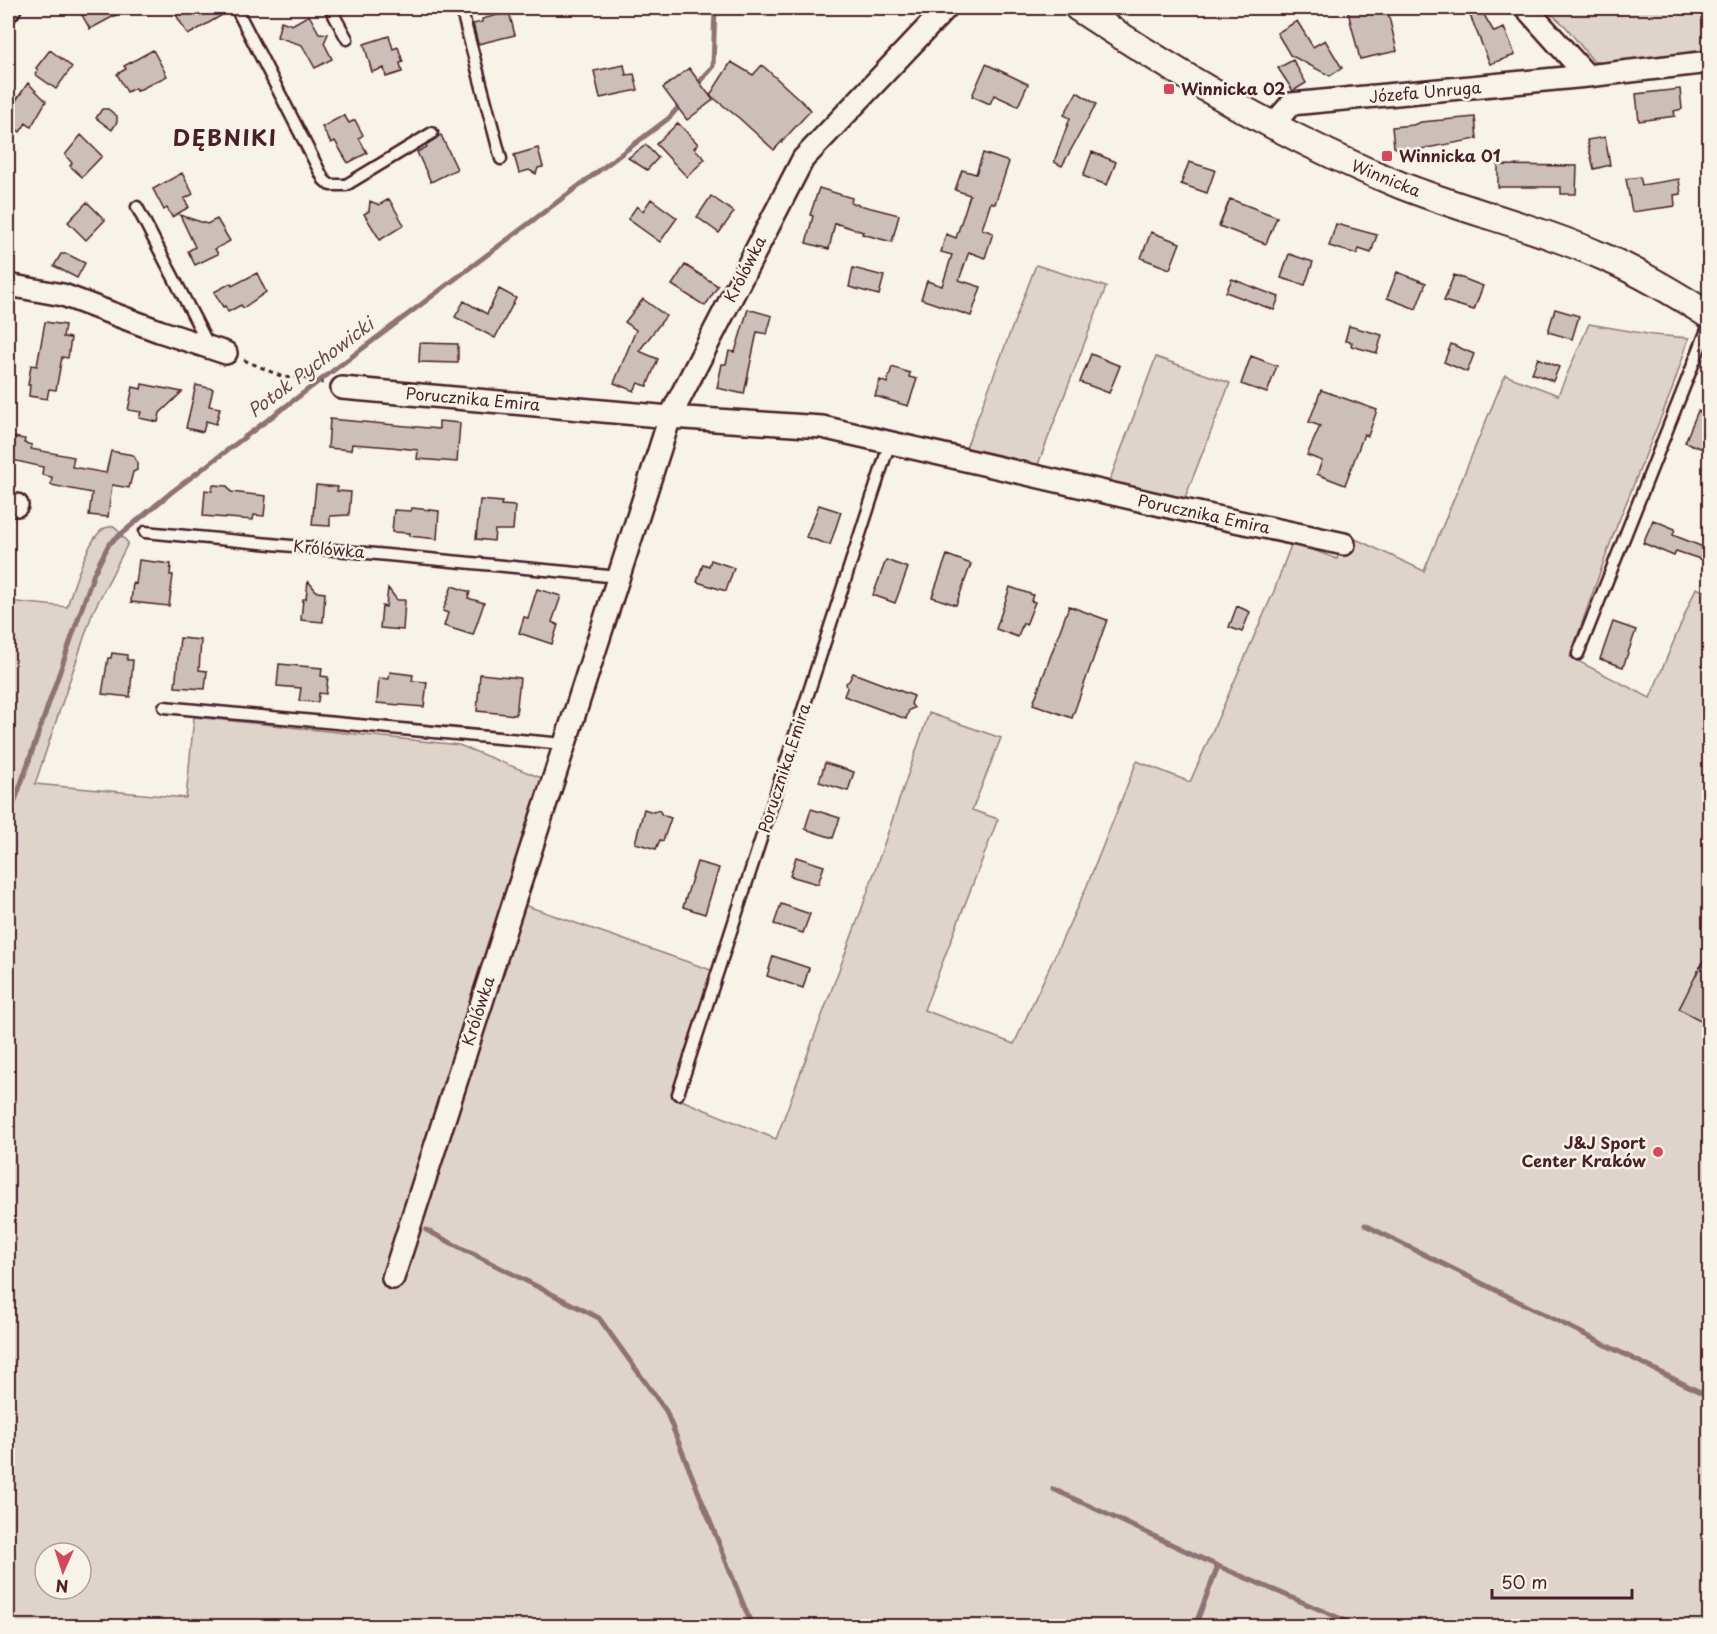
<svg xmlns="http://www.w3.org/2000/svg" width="1717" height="1634" viewBox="0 0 1717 1634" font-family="'Playpen Sans',sans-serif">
	<rect width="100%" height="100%" fill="#f7f3e8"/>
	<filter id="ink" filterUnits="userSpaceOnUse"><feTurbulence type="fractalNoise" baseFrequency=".0167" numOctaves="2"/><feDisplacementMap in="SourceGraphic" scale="12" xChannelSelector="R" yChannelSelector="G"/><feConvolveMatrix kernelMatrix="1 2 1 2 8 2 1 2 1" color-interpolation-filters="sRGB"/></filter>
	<g filter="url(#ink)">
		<!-- green -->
		<path fill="#ded4cc" stroke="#947a7c" stroke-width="1.5" fill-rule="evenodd" d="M 1545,8 L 1709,8 L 1709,50 L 1602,63 L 1593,61 L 1566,27 Z
			M 1036,265 L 1106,287 L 1037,467 L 966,448 Z
			M 1589,324 L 1653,335 L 1689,338 L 1672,390 L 1614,533 L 1570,657 L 1650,698 L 1696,588 L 1709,593 L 1709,1626 L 8,1626 L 8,601 L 67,607 C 72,590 89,535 105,528 C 108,527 111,527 114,526 L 128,543 L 92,614 L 35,784 L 186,798 L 194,717 L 459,745 L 544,779 L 521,904 L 711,970 L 674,1097 L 776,1139 L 861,911 L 929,713 L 1001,738 L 972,810 L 998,819 L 924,1010 L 1014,1044 L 1086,888 L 1137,761 L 1190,782 L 1274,591 L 1292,542 L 1337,559 L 1345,534 L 1424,571 L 1505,375 L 1558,395 ZM 45,1553 L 81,1553 L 81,1589 L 45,1589 Z
			M 1156,357 L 1230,383 L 1184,500 L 1109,482 Z"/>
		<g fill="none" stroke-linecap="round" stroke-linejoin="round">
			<!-- stream -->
			<path stroke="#8e7275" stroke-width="5" d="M 696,86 L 713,66 L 715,8
				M 8,821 L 94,573 L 109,544 L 173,491 L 669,118 L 682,103
				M 1365,1225 L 1710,1397
				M 426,1230 L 599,1318 L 666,1411 L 752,1626
				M 1053,1489 L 1218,1566 L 1358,1626
				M 1195,1626 L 1218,1566"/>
		</g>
		<!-- building -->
		<path fill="#ccbfb9" stroke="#4a1f2b" stroke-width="1.5" d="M 78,8 L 129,8 L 90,29 Z
			M 184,8 L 229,8 L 229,11 L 188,35 L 175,13 Z
			M 1347,8 L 1387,8 L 1397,51 L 1360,59 Z
			M 1467,8 L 1480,8 L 1494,32 L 1504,28 L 1515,55 L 1490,64 Z
			M 509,12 L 515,35 L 478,44 L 473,24 L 482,22 L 482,19 Z
			M 309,15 L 319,33 L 328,34 L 324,43 L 332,59 L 315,68 L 302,45 L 277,37 L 281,21 L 292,25 Z
			M 1297,21 L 1313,47 L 1325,40 L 1342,68 L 1330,76 L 1290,55 L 1277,33 Z
			M 389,36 L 393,49 L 398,47 L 403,62 L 400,63 L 402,72 L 386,77 L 384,68 L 372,72 L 364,44 Z
			M 50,50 L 72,67 L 56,89 L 35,74 L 38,70 L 36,68 Z
			M 153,50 L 167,76 L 137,91 L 135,88 L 127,92 L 117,74 L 126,69 L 124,66 Z
			M 1293,60 L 1306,83 L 1293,91 L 1278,68 Z
			M 731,62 L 753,75 L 762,65 L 811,110 L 774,150 L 739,118 L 710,95 Z
			M 986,64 L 1028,84 L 1018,106 L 994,95 L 990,104 L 972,96 Z
			M 624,65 L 626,75 L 634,74 L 638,90 L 600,98 L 594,71 Z
			M 689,68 L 713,100 L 687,120 L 663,88 Z
			M 28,83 L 46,101 L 31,127 L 26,123 L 20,132 L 8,123 L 8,112 Z
			M 1680,89 L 1682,109 L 1674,111 L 1675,116 L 1639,121 L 1636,94 Z
			M 1077,92 L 1096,104 L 1062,166 L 1054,162 L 1070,118 L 1064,115 Z
			M 102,109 L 108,109 L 117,116 L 117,122 L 112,130 L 96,118 Z
			M 344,115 L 349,123 L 355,120 L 363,135 L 359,138 L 367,153 L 348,163 L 335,141 L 331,143 L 322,127 Z
			M 1475,117 L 1477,139 L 1404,152 L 1394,147 L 1392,127 L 1413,125 L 1421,122 Z
			M 678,123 L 698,144 L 694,148 L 705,159 L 687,177 L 656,144 Z
			M 81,135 L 102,156 L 82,177 L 70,166 L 72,163 L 65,155 Z
			M 441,135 L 457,169 L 431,182 L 417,152 L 427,147 L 426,145 Z
			M 1605,137 L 1610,165 L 1594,169 L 1587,140 Z
			M 646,145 L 658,158 L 647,170 L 628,158 Z
			M 538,148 L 543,167 L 538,168 L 536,174 L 529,170 L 519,173 L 514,155 Z
			M 1092,152 L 1116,162 L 1107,185 L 1083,176 Z
			M 983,153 L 1009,162 L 995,204 L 991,202 L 982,229 L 993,233 L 985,258 L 969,252 L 959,280 L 981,287 L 971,316 L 921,299 L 927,281 L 942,286 L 952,255 L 941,252 L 946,234 L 956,238 L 970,195 L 955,190 L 962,170 L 976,174 Z
			M 1189,162 L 1215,170 L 1207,193 L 1181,184 Z
			M 1498,165 L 1577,166 L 1576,194 L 1561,194 L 1561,187 L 1498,187 Z
			M 182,173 L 193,194 L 184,199 L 189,207 L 172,217 L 167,208 L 164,210 L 153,189 Z
			M 1640,177 L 1642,185 L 1679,179 L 1681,194 L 1674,195 L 1675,206 L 1632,212 L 1626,179 Z
			M 819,188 L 852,198 L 851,203 L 899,215 L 892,242 L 862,234 L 863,232 L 835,223 L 829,249 L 806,243 L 813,216 L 810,215 Z
			M 711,196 L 734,212 L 719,233 L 697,217 Z
			M 389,199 L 404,225 L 380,240 L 364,214 L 369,211 L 370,201 L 379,205 Z
			M 651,199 L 677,218 L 660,242 L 628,219 L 637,206 L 643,211 Z
			M 1230,199 L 1277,217 L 1266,244 L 1219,226 Z
			M 87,202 L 105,220 L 86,240 L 68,222 Z
			M 180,215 L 207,224 L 217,219 L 230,241 L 215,249 L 218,254 L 195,265 L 188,251 L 195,247 Z
			M 1336,224 L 1377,235 L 1371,253 L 1359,249 L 1357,254 L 1329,246 Z
			M 1151,232 L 1180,243 L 1170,269 L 1141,258 Z
			M 61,254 L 67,254 L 85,263 L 77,278 L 54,266 Z
			M 1289,254 L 1313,262 L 1305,285 L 1281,278 Z
			M 685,265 L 718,286 L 705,306 L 672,285 Z
			M 853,268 L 884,276 L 879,295 L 849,287 Z
			M 1397,272 L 1426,283 L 1416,309 L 1387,298 Z
			M 257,273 L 266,292 L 243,308 L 241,305 L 228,312 L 225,306 L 223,307 L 214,292 L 231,283 L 232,286 Z
			M 1454,275 L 1483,286 L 1474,310 L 1444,301 Z
			M 1232,279 L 1279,297 L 1274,310 L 1226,292 Z
			M 499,289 L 516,298 L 495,338 L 455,317 L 464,301 L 487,314 Z
			M 643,299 L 666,316 L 639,351 L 658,359 L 647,386 L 638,383 L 634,391 L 614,383 L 636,330 L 625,322 Z
			M 748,309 L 772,316 L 767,334 L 757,332 L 744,394 L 717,388 L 722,364 L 726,364 L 729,351 L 735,352 Z
			M 1555,309 L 1579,316 L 1572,339 L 1548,332 Z
			M 45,322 L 65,325 L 63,337 L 71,338 L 68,358 L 62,357 L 56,390 L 49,389 L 47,399 L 29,396 L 30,385 L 28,385 L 31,365 L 37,366 Z
			M 1349,326 L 1382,335 L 1377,353 L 1351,346 L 1352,342 L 1345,341 Z
			M 420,343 L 458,344 L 458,363 L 419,362 Z
			M 1451,344 L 1474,354 L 1467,372 L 1444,362 Z
			M 1091,354 L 1120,366 L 1109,393 L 1080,382 Z
			M 1251,356 L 1277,366 L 1267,393 L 1241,384 Z
			M 1538,358 L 1559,367 L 1553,381 L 1532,373 Z
			M 892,367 L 910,373 L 909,377 L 917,379 L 908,406 L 875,396 L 880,380 L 887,383 Z
			M 142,384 L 182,392 L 160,413 L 158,422 L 139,418 L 141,412 L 128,410 L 133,387 L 141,389 Z
			M 196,385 L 213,389 L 209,406 L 220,408 L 216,424 L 206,421 L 203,432 L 186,428 Z
			M 1321,390 L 1377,410 L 1368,436 L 1364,434 L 1345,485 L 1317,474 L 1322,461 L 1307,455 L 1320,426 L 1309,422 Z
			M 1698,411 L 1710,415 L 1710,452 L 1685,442 Z
			M 330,419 L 439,429 L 439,421 L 460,423 L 457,462 L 417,459 L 418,450 L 391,447 L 352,444 L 351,450 L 328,448 Z
			M 8,436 L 25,439 L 24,443 L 32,445 L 31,449 L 74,457 L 72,467 L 106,473 L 111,451 L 133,455 L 137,462 L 137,470 L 133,472 L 129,488 L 112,485 L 108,517 L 89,515 L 92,493 L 51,485 L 52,477 L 42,475 L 43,467 L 8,459 Z
			M 213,485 L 227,486 L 231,492 L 266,496 L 264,516 L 254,515 L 253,520 L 203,516 L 205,490 L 212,491 Z
			M 316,485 L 338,487 L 337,491 L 351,492 L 349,515 L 330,516 L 330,526 L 312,525 Z
			M 480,500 L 502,502 L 501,505 L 515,506 L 513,530 L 495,530 L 494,541 L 476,539 Z
			M 819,505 L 841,512 L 830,545 L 806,537 Z
			M 412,508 L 439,511 L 437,539 L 409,536 L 410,533 L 392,532 L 394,510 L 411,511 Z
			M 1653,520 L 1675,529 L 1673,535 L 1708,549 L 1703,560 L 1676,551 L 1674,556 L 1643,543 Z
			M 947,555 L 971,564 L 956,605 L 932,597 Z
			M 139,560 L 171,564 L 170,575 L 173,575 L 169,606 L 131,602 L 133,583 L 136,584 Z
			M 711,560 L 734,568 L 726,591 L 697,582 L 703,564 L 709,566 Z
			M 886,560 L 908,568 L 895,603 L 873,595 Z
			M 308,581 L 317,592 L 325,593 L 323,622 L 301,620 L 303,599 L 306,599 Z
			M 452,586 L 470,592 L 468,598 L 484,603 L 473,635 L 444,626 L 448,613 L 443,611 Z
			M 1010,587 L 1033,595 L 1031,601 L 1035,602 L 1026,625 L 1023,623 L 1018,637 L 996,629 Z
			M 388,588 L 397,600 L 405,600 L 403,630 L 380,628 L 382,606 L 386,607 Z
			M 537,589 L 561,596 L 552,622 L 558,625 L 552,644 L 519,633 L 524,617 L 528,618 Z
			M 1069,606 L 1107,620 L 1072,718 L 1033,704 Z
			M 1237,606 L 1250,612 L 1242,632 L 1229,627 Z
			M 1613,622 L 1636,630 L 1623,667 L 1600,659 Z
			M 180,638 L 201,640 L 199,670 L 207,671 L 205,689 L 175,687 Z
			M 112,653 L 127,655 L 127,660 L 133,660 L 130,697 L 102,694 L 108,658 L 111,658 Z
			M 279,664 L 322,668 L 321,676 L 328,677 L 326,694 L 319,693 L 318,702 L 299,701 L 301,688 L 277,686 Z
			M 390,672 L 413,675 L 412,681 L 427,682 L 424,707 L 377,703 L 379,678 L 389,679 Z
			M 853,673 L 914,696 L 911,704 L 914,708 L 909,710 L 906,719 L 844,696 L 847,688 L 846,683 L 849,681 Z
			M 480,674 L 520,678 L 516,715 L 477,711 Z
			M 825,763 L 854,772 L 848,791 L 819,782 Z
			M 644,809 L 653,812 L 659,810 L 662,815 L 671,818 L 663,841 L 660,840 L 656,849 L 635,843 Z
			M 811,809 L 840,818 L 833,838 L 805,829 Z
			M 796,857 L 824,866 L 818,884 L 790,876 Z
			M 697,862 L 719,868 L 705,914 L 683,907 Z
			M 781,904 L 810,914 L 803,933 L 774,924 Z
			M 1710,947 L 1710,1025 L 1679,1009 Z
			M 773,956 L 809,968 L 803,988 L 767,976 Z"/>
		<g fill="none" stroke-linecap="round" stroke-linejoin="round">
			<!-- service casing -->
			<g stroke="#4a1f2b" stroke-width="15">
				<path id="service" d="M 236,8 L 324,180 L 330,185 L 346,185 L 432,133
					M 330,8 L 347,39
					M 461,8 L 501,159
					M 137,207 L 209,346
					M 145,532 L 619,577
					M 1578,654 L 1710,322
					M 164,707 L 564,744
					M 678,1094 L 890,442"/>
			</g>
			<!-- minor casing -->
			<g stroke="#4a1f2b" stroke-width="26">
				<path id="minor" d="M 1526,8 L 1587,76
					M 8,11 L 10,8
					M 1272,126 L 1291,104 L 1587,76 L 1710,62
					M 8,285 L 63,295 L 159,331 L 226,353
					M 342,388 L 670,417 L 822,427 L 1174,508 L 1344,544
					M 8,505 L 17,505
					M 393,1278 L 670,417 L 803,159 L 946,8"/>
			</g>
			<!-- tertiary casing -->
			<g stroke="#4a1f2b" stroke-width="30">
				<path id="tertiary" d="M 1078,8 C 1181,76 1285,138 1400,185 C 1468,212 1540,228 1606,258 C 1643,274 1676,294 1710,316"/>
			</g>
			<!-- path -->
			<path stroke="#4a1f2b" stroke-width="3" stroke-dasharray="4.5 4.5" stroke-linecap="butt" d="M 244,360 L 283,377 L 311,379 L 323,383"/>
			<!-- service -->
			<use href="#service" stroke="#f7f3e8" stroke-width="10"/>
			<!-- minor -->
			<use href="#minor" stroke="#f7f3e8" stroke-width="21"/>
			<!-- tertiary -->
			<use href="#tertiary" stroke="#f7f3e8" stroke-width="26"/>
		</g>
	</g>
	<!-- markers -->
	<g fill="#d1495b" stroke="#f7f3e8" stroke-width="2">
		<rect x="1163" y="83" width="12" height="12" rx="3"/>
		<rect x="1381" y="150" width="12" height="12" rx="3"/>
		<circle cx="1658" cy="1152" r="6"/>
	</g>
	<g text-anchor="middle" stroke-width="5" stroke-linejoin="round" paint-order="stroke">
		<!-- poi labels -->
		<g font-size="16" font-weight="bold" fill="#4a1f2b" stroke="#f7f3e8" text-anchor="start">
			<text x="1181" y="95">Winnicka 02</text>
			<text x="1399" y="162">Winnicka 01</text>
			<text x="1646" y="1149" text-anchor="end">J&amp;J Sport<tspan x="1646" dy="18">Center Kraków</tspan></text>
		</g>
		<!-- street labels -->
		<g font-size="16" fill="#4a1f2b" stroke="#f7f3e8">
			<text transform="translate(1425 92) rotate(-5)" y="6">Józefa Unruga</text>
			<text transform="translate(1386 178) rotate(22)" y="6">Winnicka</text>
			<text transform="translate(745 269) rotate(-63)" y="6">Królówka</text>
			<text transform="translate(473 399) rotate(5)" y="6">Porucznika Emira</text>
			<text transform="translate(1204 514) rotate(12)" y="6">Porucznika Emira</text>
			<text transform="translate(329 549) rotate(5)" y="6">Królówka</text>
			<text transform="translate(784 768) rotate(-72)" y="6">Porucznika Emira</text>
			<text transform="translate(478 1011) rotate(-72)" y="6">Królówka</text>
		</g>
		<!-- water labels -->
		<g font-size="18" font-style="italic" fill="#6c4950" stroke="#f7f3e8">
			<text transform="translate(311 368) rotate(-37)" y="6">Potok Pychowicki</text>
		</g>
		<!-- district labels -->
		<g font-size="22" font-weight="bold" letter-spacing="1.5" fill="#4a1f2b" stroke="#f7f3e8">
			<text x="225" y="146">DĘBNIKI</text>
		</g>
	</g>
	<!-- margin -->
	<rect width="1717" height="1634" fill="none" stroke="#f7f3e8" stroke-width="30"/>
	<rect x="15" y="15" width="1687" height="1604" fill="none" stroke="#4a1f2b" stroke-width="2" filter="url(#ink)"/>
	<!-- north arrow -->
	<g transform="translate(63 1571) rotate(183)"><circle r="28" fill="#f7f3e8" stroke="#b29e9c" stroke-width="1.5"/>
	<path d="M0-4.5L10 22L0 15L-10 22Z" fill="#d1495b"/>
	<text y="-9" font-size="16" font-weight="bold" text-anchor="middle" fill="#4a1f2b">N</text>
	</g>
	<!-- scale -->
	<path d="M1492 1589v9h140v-9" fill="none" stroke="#4a1f2b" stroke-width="3"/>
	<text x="1501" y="1589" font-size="18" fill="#4a1f2b" stroke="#f7f3e8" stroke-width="4.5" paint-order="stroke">50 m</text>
</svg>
